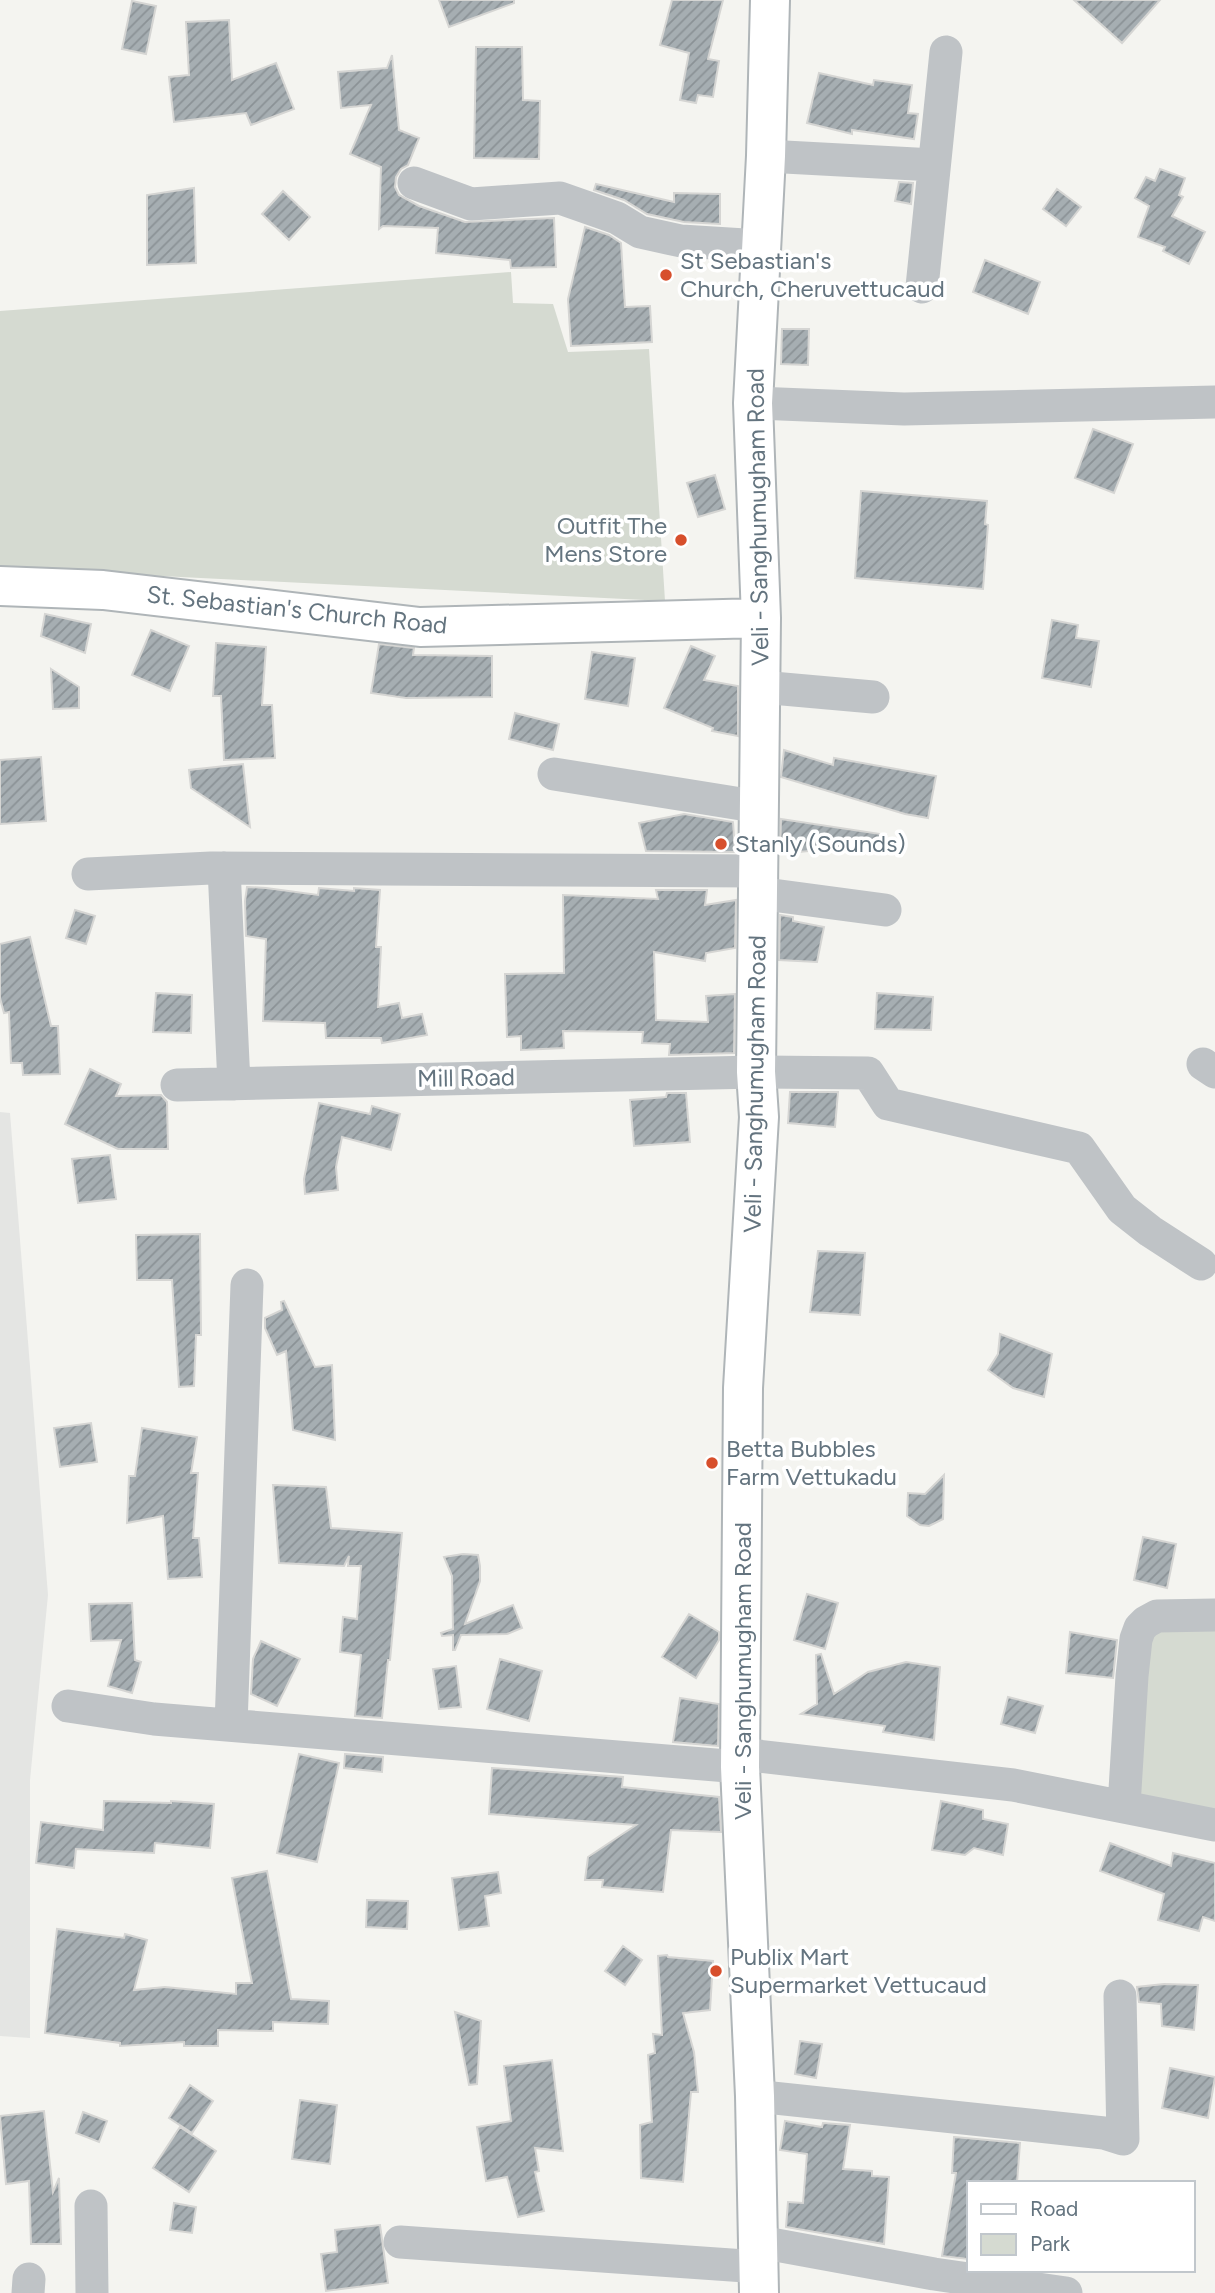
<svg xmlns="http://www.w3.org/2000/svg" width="1215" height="2293" viewBox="0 0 1215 2293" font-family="Figtree,sans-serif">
	<defs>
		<pattern id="building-hatch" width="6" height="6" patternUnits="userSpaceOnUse" patternTransform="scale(1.75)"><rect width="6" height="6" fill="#a6aeb2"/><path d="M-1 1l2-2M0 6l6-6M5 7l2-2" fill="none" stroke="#8b9296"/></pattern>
	</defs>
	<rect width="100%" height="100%" fill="#f4f4f0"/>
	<!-- built -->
	<path fill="#e4e5e3" d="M 0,1112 L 10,1113 L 48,1595 L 30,1780 L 30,2038 L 0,2036 Z"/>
	<!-- park -->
	<path fill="#d5dad1" d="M 511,272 L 513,303 L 553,304 L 568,352 L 649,349 L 665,601 L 0,568 L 0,311 Z
		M 1149,1623 L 1215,1625 L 1215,1813 L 1137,1800 Z"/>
	<!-- building -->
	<path fill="url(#building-hatch)" stroke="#d5d5d3" stroke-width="2" d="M 439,0 L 514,0 L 514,3 L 449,27 Z
		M 672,0 L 723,0 L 708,59 L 719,61 L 713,97 L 698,95 L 696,103 L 680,100 L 689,53 L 660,45 Z
		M 1074,0 L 1160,0 L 1122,43 Z
		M 132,1 L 156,6 L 146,54 L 122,49 Z
		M 229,20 L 232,80 L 276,63 L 294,109 L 251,125 L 246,113 L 174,122 L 169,77 L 189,75 L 186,22 Z
		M 476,47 L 522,47 L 523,100 L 540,101 L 539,159 L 474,158 Z
		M 392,55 L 399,130 L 419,138 L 408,165 L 401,169 L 396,177 L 395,187 L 399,195 L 419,206 L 465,222 L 554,218 L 556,267 L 511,268 L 510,260 L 436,253 L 438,228 L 383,226 L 379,229 L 381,167 L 350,154 L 371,105 L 341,108 L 338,72 L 387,68 Z
		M 819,73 L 873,85 L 874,80 L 912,85 L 908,113 L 918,114 L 914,139 L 852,130 L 852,134 L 807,123 Z
		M 1160,169 L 1185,178 L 1179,195 L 1183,197 L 1172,216 L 1205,232 L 1189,264 L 1163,251 L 1165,247 L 1138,237 L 1149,206 L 1135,198 L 1146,177 L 1155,181 Z
		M 899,182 L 913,183 L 911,204 L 895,201 Z
		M 596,184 L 674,202 L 674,193 L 720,194 L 720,224 L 684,222 L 647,214 L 624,200 L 594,190 Z
		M 194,188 L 196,263 L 147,265 L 147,195 Z
		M 1057,189 L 1081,207 L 1066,226 L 1043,209 Z
		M 283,191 L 310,217 L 289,240 L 262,214 Z
		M 585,227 L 609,235 L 621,243 L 625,307 L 650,306 L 652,342 L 571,346 L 568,299 Z
		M 985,260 L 1040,282 L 1028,314 L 973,292 Z
		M 782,329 L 809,329 L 808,365 L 781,364 Z
		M 1093,429 L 1133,444 L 1114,493 L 1075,478 Z
		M 715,475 L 725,509 L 698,517 L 687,483 Z
		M 861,491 L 987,501 L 985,524 L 988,525 L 983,589 L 855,578 Z
		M 45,614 L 91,624 L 85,653 L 41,636 Z
		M 1052,620 L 1078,625 L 1076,638 L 1099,641 L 1091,687 L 1042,678 Z
		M 151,630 L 189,646 L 170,691 L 132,675 Z
		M 216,643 L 266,647 L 262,705 L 272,705 L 275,758 L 224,760 L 221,696 L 213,696 Z
		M 379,644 L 414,648 L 413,655 L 492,656 L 492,697 L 406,698 L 371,693 Z
		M 691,646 L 715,656 L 704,680 L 738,686 L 738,736 L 712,731 L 713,728 L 664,708 Z
		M 592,652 L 635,658 L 628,706 L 585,699 Z
		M 51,669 L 79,687 L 79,708 L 53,709 Z
		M 515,713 L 559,724 L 553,750 L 509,739 Z
		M 784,750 L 833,765 L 834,758 L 936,776 L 928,818 L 905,814 L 781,777 Z
		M 41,757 L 46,821 L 0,824 L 0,760 Z
		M 243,764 L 250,827 L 191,788 L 189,770 Z
		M 684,814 L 733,822 L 735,852 L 646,851 L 639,823 Z
		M 781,819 L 887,835 L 887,843 L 780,854 Z
		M 247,887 L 266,888 L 318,895 L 319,888 L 354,891 L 354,888 L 380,890 L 376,947 L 381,947 L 378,1007 L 399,1003 L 402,1018 L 422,1014 L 427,1035 L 382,1043 L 381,1038 L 326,1038 L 325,1023 L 263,1021 L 266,939 L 246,936 L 245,901 Z
		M 656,890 L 707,890 L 705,905 L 736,900 L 735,948 L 706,953 L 705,961 L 654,952 L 656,1020 L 708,1022 L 706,996 L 735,994 L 734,1053 L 669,1055 L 670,1044 L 642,1043 L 643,1032 L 563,1031 L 564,1048 L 521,1050 L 521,1036 L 507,1037 L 505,974 L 564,973 L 563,895 L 658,899 Z
		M 75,910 L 95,916 L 86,944 L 66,938 Z
		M 780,915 L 793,917 L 793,921 L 824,927 L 817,962 L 779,960 Z
		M 30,937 L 51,1026 L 58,1026 L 60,1074 L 23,1075 L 22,1063 L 11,1063 L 9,1012 L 4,1013 L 0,998 L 0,944 Z
		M 156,993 L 192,995 L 191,1033 L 153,1032 Z
		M 877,993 L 933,997 L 931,1030 L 875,1029 Z
		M 90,1069 L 121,1084 L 116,1096 L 161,1095 L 167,1102 L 168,1149 L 118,1149 L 65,1124 Z
		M 790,1092 L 838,1092 L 835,1127 L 788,1123 Z
		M 667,1093 L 686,1093 L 690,1142 L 634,1146 L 630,1100 L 666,1097 Z
		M 319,1103 L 370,1114 L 372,1106 L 400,1114 L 391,1150 L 342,1137 L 336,1167 L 338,1190 L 305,1194 L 304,1179 Z
		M 110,1155 L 116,1199 L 78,1203 L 72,1159 Z
		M 200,1234 L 201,1335 L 196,1335 L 194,1386 L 179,1387 L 172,1280 L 137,1280 L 136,1235 Z
		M 818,1251 L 865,1253 L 860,1315 L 810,1312 Z
		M 284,1301 L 315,1367 L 332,1365 L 335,1440 L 293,1430 L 286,1351 L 277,1355 L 265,1328 L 265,1318 L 282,1310 L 281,1302 Z
		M 1000,1334 L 1052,1354 L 1044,1397 L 1013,1388 L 988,1370 L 998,1354 Z
		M 91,1423 L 97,1462 L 60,1467 L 54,1428 Z
		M 142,1428 L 197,1437 L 191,1473 L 198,1473 L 193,1538 L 199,1538 L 202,1577 L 168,1579 L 163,1516 L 127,1523 L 129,1476 L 135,1476 Z
		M 944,1475 L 943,1519 L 929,1526 L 920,1525 L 907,1516 L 908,1493 L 925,1494 Z
		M 273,1485 L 326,1487 L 331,1528 L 402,1533 L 390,1660 L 388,1660 L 382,1718 L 355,1716 L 361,1655 L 340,1652 L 343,1617 L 357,1619 L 361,1566 L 348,1566 L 349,1556 L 344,1566 L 279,1563 Z
		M 1143,1537 L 1176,1544 L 1167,1588 L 1134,1580 Z
		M 463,1554 L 478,1555 L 480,1566 L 480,1581 L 465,1624 L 513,1605 L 522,1628 L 507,1634 L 461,1635 L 455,1650 L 453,1650 L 453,1635 L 442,1636 L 441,1633 L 453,1629 L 452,1576 L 444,1557 Z
		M 807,1594 L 838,1603 L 825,1649 L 794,1640 Z
		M 132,1603 L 135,1660 L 141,1662 L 132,1693 L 108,1686 L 121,1640 L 91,1641 L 89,1604 Z
		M 689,1614 L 719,1632 L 719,1640 L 696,1678 L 662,1657 Z
		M 1070,1632 L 1117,1640 L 1113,1678 L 1066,1673 Z
		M 261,1641 L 300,1659 L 277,1706 L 251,1694 L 253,1659 Z
		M 821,1654 L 834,1694 L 868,1672 L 906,1662 L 940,1667 L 934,1740 L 883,1732 L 885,1726 L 801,1714 L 817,1704 L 816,1655 Z
		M 500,1659 L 542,1671 L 529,1721 L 487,1709 Z
		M 456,1666 L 461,1707 L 439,1709 L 433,1669 Z
		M 1008,1697 L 1043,1706 L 1035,1733 L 1001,1724 Z
		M 680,1698 L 719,1704 L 718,1746 L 673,1742 Z
		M 299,1754 L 339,1763 L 317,1862 L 277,1853 Z
		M 345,1754 L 383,1757 L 382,1772 L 344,1768 Z
		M 492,1768 L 623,1777 L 622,1787 L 719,1797 L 721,1832 L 671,1830 L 663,1892 L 602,1887 L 603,1880 L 585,1880 L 588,1857 L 636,1825 L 489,1814 Z
		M 104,1801 L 171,1803 L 171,1801 L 214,1804 L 210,1848 L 155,1843 L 154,1853 L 76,1849 L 74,1868 L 36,1863 L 41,1822 L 103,1830 Z
		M 941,1801 L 983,1810 L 983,1819 L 1008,1824 L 1003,1855 L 974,1848 L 965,1855 L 932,1850 Z
		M 1110,1843 L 1171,1866 L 1173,1853 L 1215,1863 L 1215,1921 L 1203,1917 L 1199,1931 L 1158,1920 L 1164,1894 L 1100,1871 Z
		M 267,1871 L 291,1999 L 329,2001 L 328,2024 L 273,2022 L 273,2031 L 218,2030 L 218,2046 L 184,2046 L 184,2042 L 120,2046 L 120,2043 L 45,2033 L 57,1929 L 124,1938 L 125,1934 L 147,1940 L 134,1990 L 165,1987 L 236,1994 L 236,1983 L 252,1983 L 232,1878 Z
		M 498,1872 L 501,1893 L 485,1896 L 489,1926 L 459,1930 L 452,1878 Z
		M 367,1900 L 408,1901 L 407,1929 L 366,1927 Z
		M 623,1946 L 642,1960 L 625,1985 L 605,1971 Z
		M 667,1955 L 668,1957 L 713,1961 L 710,2010 L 683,2013 L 694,2052 L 698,2092 L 691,2092 L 683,2182 L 641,2178 L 640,2125 L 652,2122 L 648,2055 L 655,2053 L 653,2034 L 662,2035 L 658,1956 Z
		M 1164,1984 L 1198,1985 L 1194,2030 L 1162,2026 L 1161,2004 L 1139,2002 L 1137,1987 Z
		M 455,2012 L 481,2021 L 477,2084 L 469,2085 Z
		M 800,2041 L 822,2044 L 816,2078 L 795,2074 Z
		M 552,2060 L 563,2151 L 535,2148 L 539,2171 L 535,2172 L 544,2211 L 518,2217 L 507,2177 L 486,2181 L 477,2127 L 511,2121 L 504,2066 Z
		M 1170,2068 L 1215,2077 L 1208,2118 L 1162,2108 Z
		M 190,2085 L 213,2101 L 192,2133 L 169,2118 Z
		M 300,2100 L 337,2105 L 330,2164 L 292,2159 Z
		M 44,2111 L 53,2192 L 59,2178 L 61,2244 L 31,2244 L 29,2181 L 6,2184 L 0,2116 Z
		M 83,2112 L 107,2121 L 99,2142 L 76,2133 Z
		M 785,2121 L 822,2127 L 823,2123 L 850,2125 L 843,2169 L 872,2171 L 872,2176 L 889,2177 L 884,2244 L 786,2227 L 788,2202 L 803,2203 L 807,2154 L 780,2150 Z
		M 180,2127 L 216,2151 L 189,2192 L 153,2168 Z
		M 954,2137 L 1020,2143 L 1017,2183 L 968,2183 L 968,2259 L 942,2256 L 956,2173 L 952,2173 Z
		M 174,2203 L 196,2207 L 192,2233 L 170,2230 Z
		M 380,2225 L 388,2283 L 326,2291 L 321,2254 L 337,2252 L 335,2230 Z"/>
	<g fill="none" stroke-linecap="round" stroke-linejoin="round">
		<!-- secondary casing -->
		<g stroke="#afb5b8" stroke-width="42">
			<path id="secondary" d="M 0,586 L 103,590 L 420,627 L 761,618
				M 759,2293 L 755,2096 L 740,1767 L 743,1388 L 759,1117 L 756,1072 L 761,618 L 753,403 L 766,156 L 770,0"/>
		</g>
		<!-- street -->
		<path stroke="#bfc3c6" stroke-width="33" d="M 766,156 L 934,165
			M 414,183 L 471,204 L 560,198 L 617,218 L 640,232 L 681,241 L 761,246
			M 922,287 L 946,52
			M 753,403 L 904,409 L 1215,402
			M 761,687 L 873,697
			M 554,774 L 760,807
			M 224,868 L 234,1084
			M 88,874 L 211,868 L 759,871
			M 758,893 L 885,910
			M 1203,1064 L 1215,1072
			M 177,1085 L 756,1072 L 868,1073 L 888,1104 L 1079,1148 L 1122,1209 L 1150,1231 L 1201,1264
			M 68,1706 L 154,1719 L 740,1767
			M 231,1725 L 247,1285
			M 740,1754 L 1013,1785 L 1215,1825
			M 1124,1806 L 1132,1676 L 1136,1639 L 1140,1628 L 1146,1622 L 1157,1616 L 1215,1615
			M 755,2096 L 1104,2133 L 1123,2139 L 1120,1996
			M 91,2206 L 92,2293
			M 400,2242 L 760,2267
			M 760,2242 L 934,2274 L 1066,2293
			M 28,2293 L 29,2279"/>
		<!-- secondary -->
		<use href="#secondary" stroke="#fff" stroke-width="38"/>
	</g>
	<!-- markers -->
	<g fill="#d74f2c" stroke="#fff" stroke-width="2.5">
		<circle cx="666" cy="275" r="7"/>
		<circle cx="681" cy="540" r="7"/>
		<circle cx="721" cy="844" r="7"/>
		<circle cx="712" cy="1463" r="7"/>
		<circle cx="716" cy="1971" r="7"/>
	</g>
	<g text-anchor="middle" stroke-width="7" stroke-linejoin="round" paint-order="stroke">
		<!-- poi labels -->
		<g font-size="24" fill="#64747f" stroke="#fff" text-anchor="start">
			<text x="680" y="269">St Sebastian's<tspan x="680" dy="28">Church, Cheruvettucaud</tspan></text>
			<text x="667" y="534" text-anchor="end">Outfit The<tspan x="667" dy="28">Mens Store</tspan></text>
			<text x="735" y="852">Stanly (Sounds)</text>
			<text x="726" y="1457">Betta Bubbles<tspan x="726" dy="28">Farm Vettukadu</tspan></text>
			<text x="730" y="1965">Publix Mart<tspan x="730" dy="28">Supermarket Vettucaud</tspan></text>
		</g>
		<!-- street labels -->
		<g font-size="24" fill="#64747f" stroke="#fff">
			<text transform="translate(758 517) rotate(-91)" y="8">Veli - Sanghumugham Road</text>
			<text transform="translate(297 610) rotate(6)" y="8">St. Sebastian's Church Road</text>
			<text transform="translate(466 1078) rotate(-1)" y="8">Mill Road</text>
			<text transform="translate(755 1084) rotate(-89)" y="8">Veli - Sanghumugham Road</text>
			<text transform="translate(743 1671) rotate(-90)" y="8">Veli - Sanghumugham Road</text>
		</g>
	</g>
	<!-- legend -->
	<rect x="967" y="2181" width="228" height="91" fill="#ffffff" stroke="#c1c7cc" stroke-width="2"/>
	<rect x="981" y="2204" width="35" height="10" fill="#ffffff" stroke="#c1c7cc" stroke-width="2"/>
	<text x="1030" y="2216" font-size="21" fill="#64747f">Road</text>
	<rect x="981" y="2234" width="35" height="21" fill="#d5dad1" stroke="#c1c7cc" stroke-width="2"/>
	<text x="1030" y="2251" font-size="21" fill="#64747f">Park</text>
</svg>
